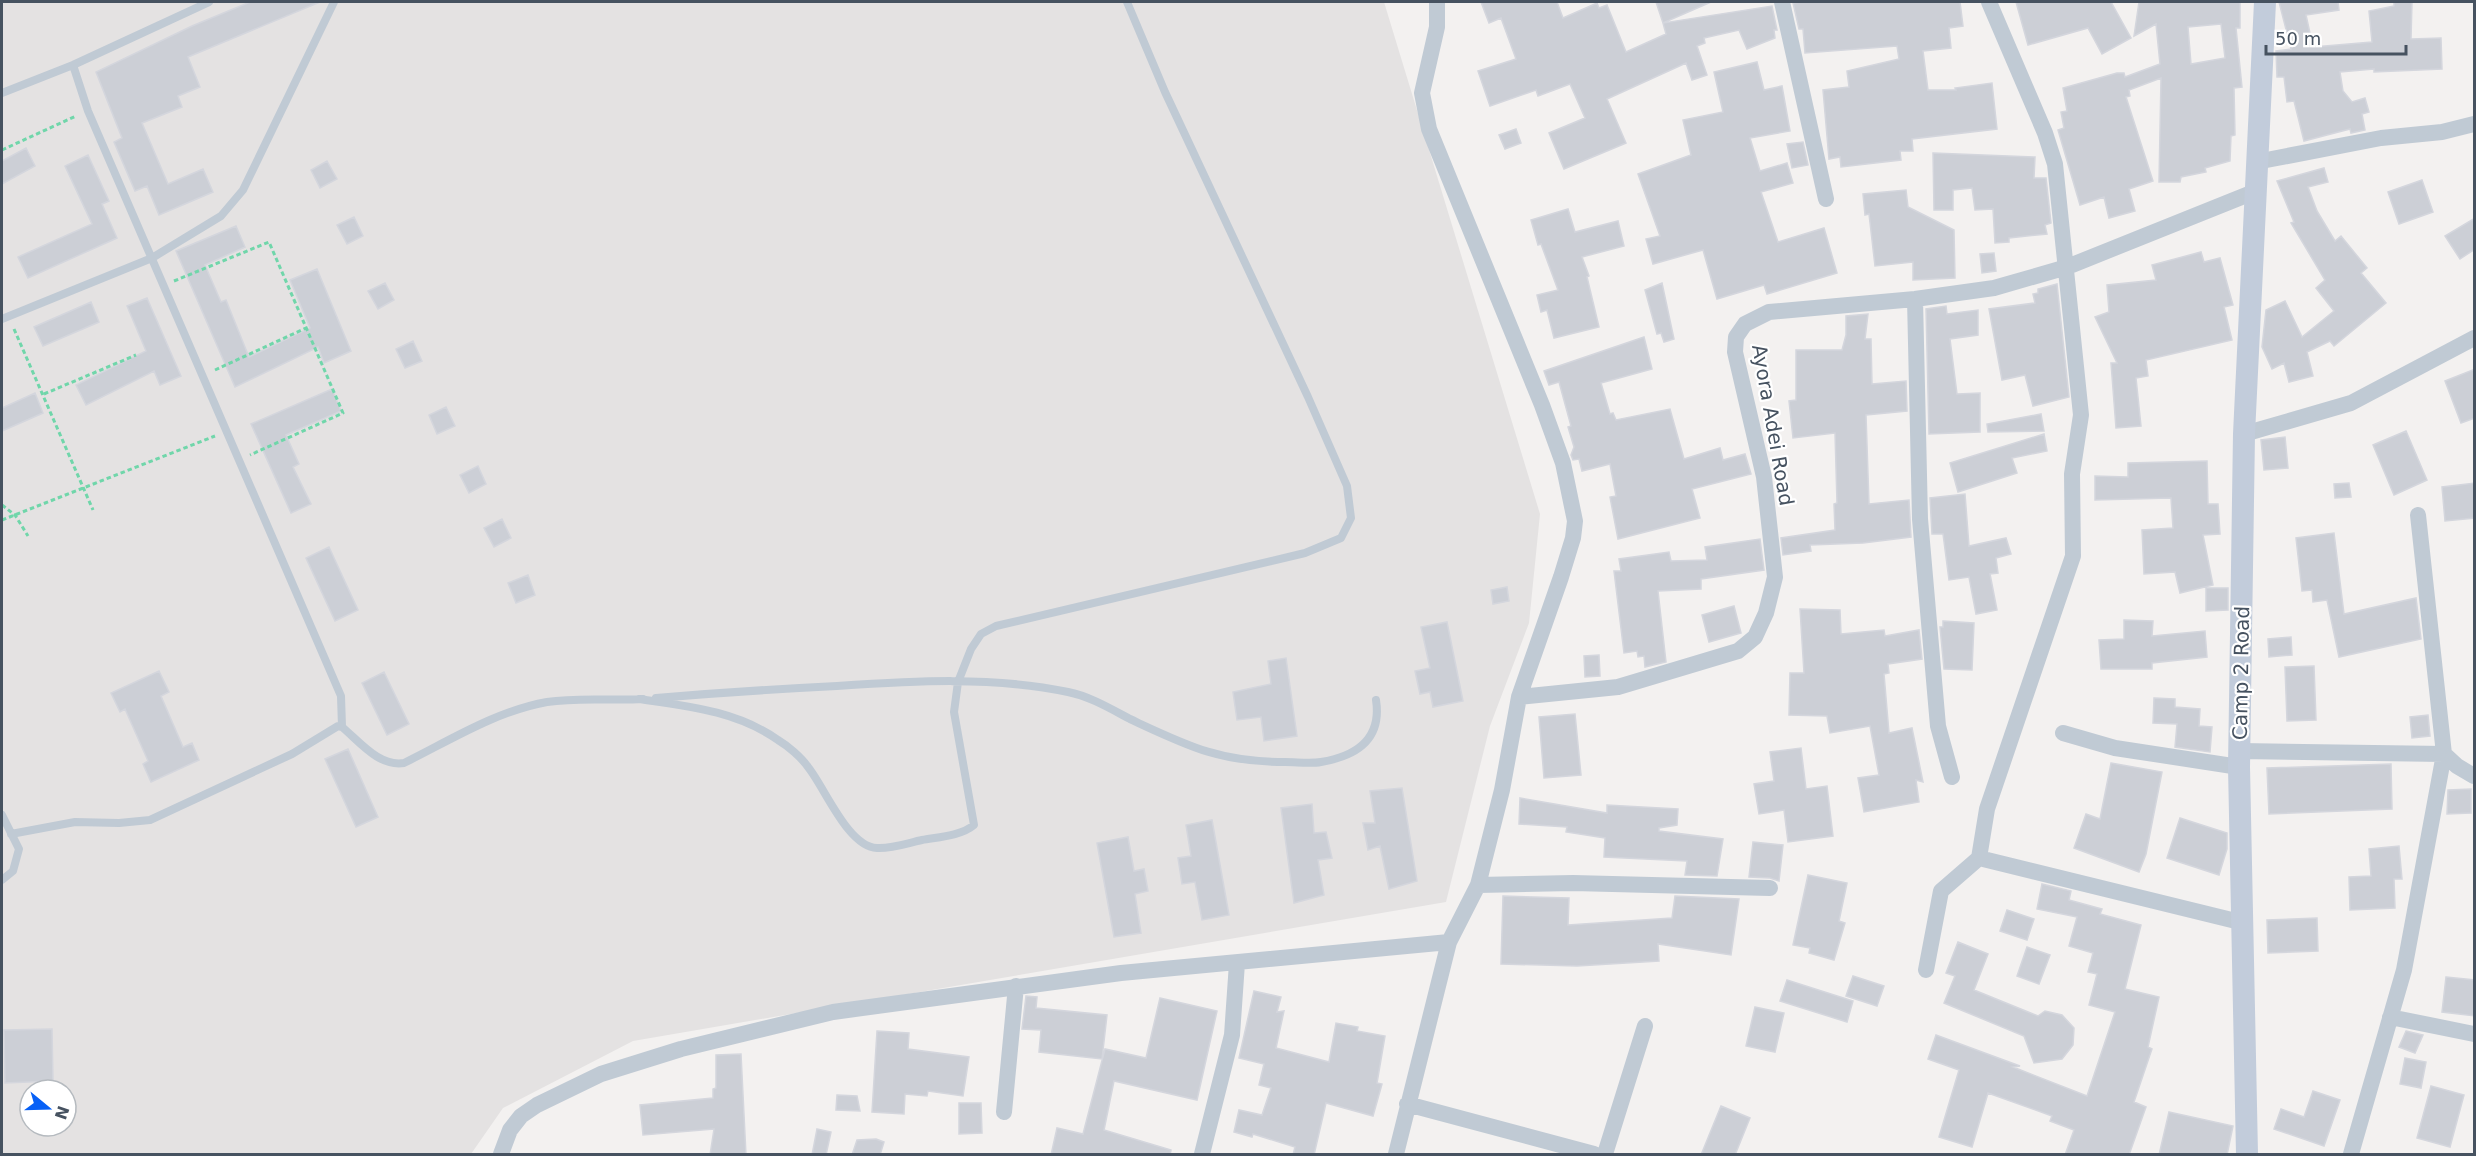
<svg xmlns="http://www.w3.org/2000/svg" width="2476" height="1156" viewBox="0 0 2476 1156" font-family="'DejaVu Sans',sans-serif">
	<rect width="100%" height="100%" fill="#f3f1f0"/>
	<!-- education -->
	<path fill="#e4e2e2" fill-rule="evenodd" d="M 2,2 L 1384,2 L 1540,514 L 1529,623 L 1490,726 L 1446,902 L 633,1041 L 503,1108 L 471,1154 L 2,1154 ZM 30,1090 L 66,1090 L 66,1126 L 30,1126 Z"/>
	<!-- building -->
	<path fill="#cccfd6" stroke="#d4d6dd" stroke-width="1.5" fill-rule="evenodd" d="M 250,2 L 320,2 L 188,57 L 200,87 L 178,96 L 182,107 L 142,123 L 168,184 L 203,169 L 213,192 L 159,215 L 147,186 L 135,191 L 114,142 L 122,138 L 96,72 L 192,26 Z
		M 1481,2 L 1557,2 L 1563,18 L 1597,3 L 1599,8 L 1607,5 L 1626,52 L 1666,34 L 1663,23 L 1772,6 L 1777,30 L 1774,30 L 1775,38 L 1747,49 L 1739,30 L 1704,38 L 1705,43 L 1697,46 L 1707,75 L 1692,80 L 1686,63 L 1607,99 L 1626,143 L 1564,169 L 1549,133 L 1585,118 L 1570,84 L 1538,96 L 1536,90 L 1490,106 L 1478,71 L 1516,59 L 1501,18 L 1489,23 Z
		M 1656,2 L 1711,2 L 1663,23 Z
		M 1800,2 L 1960,2 L 1963,26 L 1949,28 L 1951,48 L 1923,51 L 1928,90 L 1956,90 L 1955,88 L 1992,83 L 1997,129 L 1912,139 L 1913,151 L 1900,151 L 1901,160 L 1841,167 L 1840,157 L 1829,159 L 1823,90 L 1849,87 L 1847,71 L 1899,59 L 1897,46 L 1805,53 L 1803,29 L 1799,29 L 1793,3 Z
		M 2016,2 L 2111,2 L 2131,38 L 2102,54 L 2088,28 L 2028,45 Z
		M 2139,2 L 2240,2 L 2240,28 L 2236,28 L 2242,87 L 2234,88 L 2235,135 L 2231,136 L 2230,161 L 2205,168 L 2206,172 L 2181,177 L 2180,182 L 2159,182 L 2161,78 L 2129,90 L 2130,96 L 2126,97 L 2153,181 L 2129,189 L 2135,211 L 2109,218 L 2104,197 L 2080,205 L 2058,130 L 2064,128 L 2061,112 L 2067,111 L 2063,88 L 2117,73 L 2124,73 L 2125,77 L 2160,64 L 2156,24 L 2134,36 ZM 2221,24 L 2225,58 L 2191,64 L 2188,27 Z
		M 2279,2 L 2338,2 L 2339,10 L 2306,15 L 2313,47 L 2372,42 L 2369,11 L 2394,6 L 2394,2 L 2412,2 L 2411,39 L 2441,38 L 2442,69 L 2374,72 L 2374,69 L 2340,72 L 2343,91 L 2352,102 L 2365,98 L 2369,112 L 2362,114 L 2365,130 L 2351,133 L 2350,129 L 2304,141 L 2294,101 L 2287,102 L 2284,77 L 2277,77 L 2276,51 L 2291,49 Z
		M 1757,62 L 1764,90 L 1782,86 L 1790,131 L 1750,138 L 1760,171 L 1787,163 L 1793,183 L 1761,192 L 1778,242 L 1824,228 L 1837,273 L 1767,294 L 1764,285 L 1717,299 L 1703,250 L 1653,264 L 1646,239 L 1660,236 L 1638,174 L 1691,155 L 1683,120 L 1723,112 L 1714,72 Z
		M 1516,129 L 1521,143 L 1505,149 L 1499,135 Z
		M 1803,142 L 1808,165 L 1792,168 L 1787,144 Z
		M 26,148 L 35,166 L 2,184 L 2,161 Z
		M 1933,153 L 2035,157 L 2034,178 L 2046,178 L 2051,223 L 2045,225 L 2047,234 L 2009,238 L 2009,242 L 1995,243 L 1993,209 L 1975,210 L 1972,188 L 1953,190 L 1953,210 L 1934,210 Z
		M 88,155 L 109,201 L 102,204 L 117,238 L 28,278 L 18,257 L 92,224 L 65,166 Z
		M 327,161 L 337,179 L 320,188 L 311,170 Z
		M 2324,168 L 2328,182 L 2308,187 L 2317,211 L 2335,241 L 2341,236 L 2367,268 L 2361,273 L 2386,303 L 2334,346 L 2330,341 L 2307,352 L 2313,376 L 2289,382 L 2284,363 L 2272,369 L 2262,347 L 2266,310 L 2285,301 L 2302,337 L 2334,311 L 2316,288 L 2325,280 L 2291,223 L 2294,222 L 2277,181 Z
		M 2422,180 L 2433,212 L 2399,224 L 2388,192 Z
		M 1906,190 L 1908,207 L 1954,230 L 1955,278 L 1913,280 L 1913,262 L 1875,266 L 1869,214 L 1865,215 L 1863,194 Z
		M 1568,209 L 1575,232 L 1618,221 L 1624,246 L 1582,257 L 1589,276 L 1587,277 L 1599,327 L 1554,338 L 1547,310 L 1541,312 L 1537,295 L 1558,290 L 1541,244 L 1538,245 L 1531,220 Z
		M 354,217 L 363,236 L 347,244 L 337,225 Z
		M 2475,218 L 2475,249 L 2460,259 L 2445,236 Z
		M 236,226 L 245,247 L 205,265 L 221,302 L 226,300 L 249,357 L 310,328 L 290,280 L 317,269 L 351,351 L 324,363 L 318,347 L 235,387 L 176,251 Z
		M 2201,252 L 2204,262 L 2220,258 L 2233,305 L 2224,307 L 2232,340 L 2146,360 L 2148,376 L 2136,378 L 2141,426 L 2116,428 L 2111,363 L 2117,363 L 2095,317 L 2109,312 L 2107,285 L 2156,280 L 2152,265 Z
		M 1994,253 L 1996,271 L 1982,273 L 1980,254 Z
		M 385,283 L 394,300 L 378,309 L 368,291 Z
		M 1662,283 L 1674,339 L 1664,342 L 1661,333 L 1657,334 L 1645,290 Z
		M 2057,284 L 2069,397 L 2033,406 L 2025,375 L 2002,380 L 1989,309 L 2035,303 L 2033,294 L 2038,293 L 2038,289 Z
		M 147,298 L 181,376 L 160,385 L 154,371 L 86,405 L 76,385 L 146,351 L 127,306 Z
		M 91,302 L 99,322 L 43,346 L 34,327 Z
		M 1946,306 L 1947,314 L 1978,310 L 1978,335 L 1950,339 L 1957,394 L 1980,393 L 1980,432 L 1929,434 L 1926,309 Z
		M 1868,314 L 1865,339 L 1871,339 L 1872,384 L 1906,381 L 1907,411 L 1866,415 L 1869,504 L 1909,500 L 1911,537 L 1863,543 L 1810,545 L 1811,551 L 1783,555 L 1781,538 L 1835,530 L 1834,504 L 1837,503 L 1835,433 L 1793,438 L 1789,401 L 1796,400 L 1796,350 L 1842,350 L 1846,335 L 1846,316 Z
		M 1644,337 L 1652,369 L 1601,383 L 1610,414 L 1613,413 L 1616,420 L 1670,409 L 1684,459 L 1720,448 L 1723,460 L 1745,454 L 1751,474 L 1692,489 L 1700,518 L 1618,539 L 1610,497 L 1616,496 L 1610,464 L 1582,471 L 1579,459 L 1573,460 L 1571,455 L 1574,447 L 1568,427 L 1571,426 L 1559,382 L 1549,385 L 1544,371 Z
		M 413,341 L 422,361 L 405,368 L 396,349 Z
		M 2475,369 L 2475,418 L 2461,423 L 2445,381 Z
		M 332,389 L 341,411 L 286,435 L 299,464 L 293,467 L 311,504 L 291,513 L 251,424 Z
		M 35,393 L 43,413 L 2,431 L 2,408 Z
		M 446,407 L 455,426 L 437,434 L 429,415 Z
		M 2041,414 L 2044,431 L 1988,432 L 1987,424 Z
		M 2406,431 L 2427,480 L 2394,495 L 2373,445 Z
		M 2044,434 L 2047,451 L 2012,458 L 2017,473 L 1958,492 L 1950,463 Z
		M 2285,437 L 2288,468 L 2264,470 L 2261,440 Z
		M 2207,461 L 2208,504 L 2218,504 L 2220,534 L 2203,535 L 2213,585 L 2180,593 L 2175,572 L 2144,574 L 2142,530 L 2173,528 L 2171,498 L 2095,500 L 2095,476 L 2128,477 L 2128,463 Z
		M 478,466 L 486,484 L 469,493 L 460,475 Z
		M 2349,483 L 2351,497 L 2335,498 L 2334,484 Z
		M 2475,483 L 2475,518 L 2445,521 L 2442,487 Z
		M 1965,494 L 1969,546 L 2006,538 L 2011,554 L 1996,558 L 1998,573 L 1990,574 L 1997,610 L 1976,614 L 1969,577 L 1949,580 L 1943,534 L 1932,534 L 1930,498 Z
		M 502,519 L 511,538 L 494,547 L 484,528 Z
		M 2334,533 L 2344,614 L 2416,598 L 2421,639 L 2339,657 L 2327,600 L 2313,602 L 2312,590 L 2302,591 L 2296,538 Z
		M 1760,539 L 1764,570 L 1701,579 L 1701,589 L 1658,591 L 1666,662 L 1645,667 L 1644,656 L 1638,657 L 1637,651 L 1624,653 L 1614,571 L 1621,571 L 1619,559 L 1669,552 L 1671,561 L 1707,560 L 1705,547 Z
		M 329,547 L 358,610 L 335,621 L 306,558 Z
		M 528,575 L 535,595 L 516,603 L 508,583 Z
		M 1507,587 L 1509,601 L 1493,604 L 1491,590 Z
		M 2206,588 L 2228,588 L 2228,610 L 2206,611 Z
		M 1734,606 L 1741,633 L 1709,642 L 1702,615 Z
		M 1800,609 L 1840,610 L 1841,634 L 1884,630 L 1885,636 L 1919,630 L 1922,659 L 1888,664 L 1889,673 L 1884,674 L 1889,733 L 1912,728 L 1923,782 L 1916,780 L 1919,802 L 1864,812 L 1858,778 L 1879,775 L 1870,726 L 1830,733 L 1827,716 L 1789,715 L 1790,673 L 1804,673 Z
		M 2124,620 L 2153,621 L 2152,636 L 2205,631 L 2207,657 L 2152,663 L 2152,669 L 2101,669 L 2099,640 L 2124,639 Z
		M 1943,621 L 1974,623 L 1972,670 L 1944,669 L 1940,627 L 1943,627 Z
		M 1447,622 L 1463,701 L 1433,707 L 1430,692 L 1420,694 L 1415,671 L 1430,668 L 1421,627 Z
		M 2291,637 L 2292,655 L 2269,657 L 2268,639 Z
		M 1599,655 L 1600,676 L 1585,677 L 1584,656 Z
		M 1286,658 L 1297,736 L 1264,741 L 1261,717 L 1237,720 L 1233,692 L 1271,684 L 1268,661 Z
		M 2314,666 L 2316,720 L 2287,721 L 2285,667 Z
		M 159,671 L 169,692 L 161,696 L 183,747 L 192,743 L 199,760 L 151,782 L 143,764 L 148,761 L 125,709 L 120,712 L 111,693 Z
		M 384,672 L 409,724 L 387,735 L 362,683 Z
		M 2154,698 L 2175,699 L 2175,707 L 2200,709 L 2199,726 L 2212,727 L 2210,752 L 2175,747 L 2177,724 L 2153,723 Z
		M 1575,714 L 1581,775 L 1544,778 L 1539,717 Z
		M 2428,715 L 2430,736 L 2412,738 L 2410,717 Z
		M 1801,748 L 1806,789 L 1827,786 L 1833,836 L 1788,842 L 1784,810 L 1759,814 L 1754,784 L 1774,781 L 1770,752 Z
		M 348,749 L 378,817 L 356,827 L 325,759 Z
		M 2111,763 L 2162,772 L 2146,854 L 2139,872 L 2074,848 L 2086,814 L 2100,819 Z
		M 2391,764 L 2392,809 L 2269,814 L 2267,768 Z
		M 1402,788 L 1417,881 L 1389,889 L 1380,846 L 1368,850 L 1363,823 L 1375,823 L 1370,791 Z
		M 2471,789 L 2471,813 L 2447,814 L 2448,790 Z
		M 1520,798 L 1607,813 L 1607,805 L 1678,809 L 1677,825 L 1659,828 L 1659,831 L 1723,839 L 1717,876 L 1685,875 L 1687,861 L 1604,857 L 1605,838 L 1566,832 L 1567,827 L 1519,824 Z
		M 1312,804 L 1314,833 L 1326,832 L 1332,858 L 1318,860 L 1324,895 L 1294,903 L 1281,808 Z
		M 2180,818 L 2227,833 L 2227,849 L 2219,875 L 2167,858 Z
		M 1212,820 L 1229,915 L 1202,920 L 1195,882 L 1182,884 L 1178,858 L 1191,856 L 1186,825 Z
		M 1128,837 L 1134,871 L 1144,869 L 1148,891 L 1135,894 L 1141,933 L 1114,937 L 1097,843 Z
		M 1753,842 L 1783,845 L 1779,881 L 1770,878 L 1749,877 Z
		M 2399,846 L 2402,879 L 2394,879 L 2395,908 L 2350,910 L 2349,877 L 2371,876 L 2369,849 Z
		M 1808,875 L 1847,883 L 1839,921 L 1845,923 L 1834,960 L 1809,953 L 1810,948 L 1793,945 Z
		M 2042,884 L 2071,891 L 2069,900 L 2102,909 L 2100,914 L 2141,925 L 2125,989 L 2159,997 L 2148,1047 L 2152,1049 L 2134,1102 L 2146,1107 L 2129,1155 L 2065,1155 L 2074,1130 L 2050,1121 L 2052,1116 L 1988,1093 L 1972,1147 L 1939,1137 L 1959,1070 L 1928,1059 L 1936,1035 L 2020,1066 L 2013,1067 L 2087,1096 L 2115,1012 L 2089,1005 L 2097,974 L 2088,972 L 2093,953 L 2069,946 L 2077,917 L 2037,909 Z
		M 1503,896 L 1569,898 L 1568,925 L 1672,918 L 1675,896 L 1739,899 L 1731,955 L 1658,944 L 1659,961 L 1577,966 L 1501,964 Z
		M 2007,910 L 2034,919 L 2027,940 L 2000,931 Z
		M 2317,918 L 2318,951 L 2268,953 L 2267,920 Z
		M 1958,942 L 1988,954 L 1974,990 L 2038,1016 L 2045,1011 L 2062,1015 L 2074,1028 L 2073,1045 L 2062,1059 L 2034,1063 L 2024,1036 L 1944,1003 L 1955,976 L 1946,973 Z
		M 2027,947 L 2050,955 L 2039,984 L 2017,976 Z
		M 1853,976 L 1884,986 L 1877,1006 L 1846,996 Z
		M 2446,977 L 2475,980 L 2475,1016 L 2442,1012 Z
		M 1787,980 L 1853,1001 L 1847,1022 L 1780,1001 Z
		M 1254,991 L 1281,997 L 1277,1012 L 1284,1011 L 1276,1048 L 1329,1062 L 1336,1023 L 1358,1027 L 1357,1031 L 1385,1036 L 1377,1083 L 1382,1084 L 1373,1116 L 1326,1103 L 1314,1155 L 1293,1155 L 1295,1147 L 1253,1134 L 1252,1137 L 1234,1132 L 1239,1110 L 1262,1115 L 1271,1088 L 1259,1085 L 1264,1064 L 1239,1058 Z
		M 1026,996 L 1037,997 L 1036,1008 L 1107,1015 L 1102,1059 L 1039,1052 L 1041,1030 L 1022,1029 Z
		M 1160,998 L 1217,1011 L 1197,1100 L 1114,1081 L 1104,1130 L 1171,1150 L 1170,1155 L 1051,1155 L 1057,1128 L 1083,1134 L 1105,1049 L 1146,1058 Z
		M 1755,1007 L 1784,1013 L 1775,1052 L 1746,1046 Z
		M 52,1029 L 53,1081 L 5,1083 L 4,1030 Z
		M 877,1031 L 909,1033 L 908,1049 L 969,1057 L 963,1096 L 928,1091 L 927,1096 L 905,1094 L 904,1114 L 872,1112 Z
		M 2406,1031 L 2423,1035 L 2415,1053 L 2399,1047 Z
		M 741,1054 L 746,1155 L 710,1155 L 714,1129 L 643,1135 L 640,1105 L 713,1098 L 713,1089 L 716,1088 L 716,1055 Z
		M 2405,1058 L 2426,1062 L 2421,1088 L 2400,1084 Z
		M 2431,1086 L 2464,1095 L 2450,1147 L 2417,1138 Z
		M 2313,1091 L 2340,1100 L 2324,1146 L 2274,1129 L 2281,1109 L 2304,1117 Z
		M 837,1095 L 857,1096 L 860,1111 L 836,1110 Z
		M 959,1103 L 981,1103 L 982,1133 L 959,1134 Z
		M 1721,1106 L 1750,1118 L 1735,1155 L 1701,1155 Z
		M 2169,1112 L 2233,1126 L 2227,1155 L 2159,1155 Z
		M 817,1129 L 831,1132 L 826,1155 L 812,1155 Z
		M 876,1139 L 884,1142 L 880,1155 L 852,1155 L 857,1140 Z"/>
	<g fill="none" stroke-linecap="round" stroke-linejoin="round">
		<!-- path -->
		<path stroke="#70d6aa" stroke-width="3" stroke-dasharray="4.5 3" stroke-linecap="butt" d="M 2,150 L 76,116
			M 174,281 L 269,242 L 343,413 L 250,455
			M 14,329 L 93,510
			M 215,370 L 306,328
			M 44,394 L 136,355
			M 2,505 L 15,515 L 28,536
			M 2,520 L 215,436"/>
		<!-- lane -->
		<path stroke="#c0cad4" stroke-width="8" d="M 2,93 L 73,65 L 209,2
			M 2,319 L 152,258 L 221,216 L 243,190 L 334,2
			M 656,698 C 716,693 777,689 837,686 C 913,681 992,676 1068,692 C 1089,696 1111,709 1130,719 C 1188,746 1219,762 1285,762 C 1297,762 1310,764 1321,762 C 1357,756 1382,739 1376,700
			M 639,699 C 687,706 737,711 778,740 C 788,746 801,757 808,767 C 825,788 848,847 877,848 C 891,849 908,843 922,840 C 938,837 961,836 974,825 L 954,712 L 958,682 L 971,649 L 981,634 L 996,626 L 1305,553 L 1341,538 L 1351,518 L 1347,486 L 1308,397 L 1165,92 L 1127,2
			M 342,727 C 360,742 379,767 404,763 C 449,741 496,711 547,702 C 579,697 611,701 643,699
			M 2,815 L 19,849 L 13,871 L 2,880
			M 11,834 L 75,822 L 119,823 L 150,820 L 292,754 L 338,726 L 342,727 L 341,696 L 88,111 L 73,65"/>
		<!-- street -->
		<path stroke="#c0cad4" stroke-width="16" d="M 1782,2 L 1826,199
			M 2256,162 L 2381,138 L 2442,132 L 2474,124
			M 1915,299 L 1920,519 L 1938,726 L 1952,777
			M 2244,434 L 2351,403 L 2474,338
			M 1519,697 L 1618,687 L 1738,651 L 1755,637 L 1766,613 L 1775,577 L 1764,477 L 1735,352 L 1736,337 L 1745,324 L 1769,312 L 1915,299 L 1994,288 L 2067,267 L 2254,192
			M 2063,733 L 2115,748 L 2239,767
			M 2240,751 L 2444,754 L 2457,766 L 2474,776
			M 1979,858 L 2244,923
			M 1478,885 L 1573,883 L 1770,888
			M 1926,970 L 1941,891 L 1979,858 L 1987,809 L 2073,556 L 2072,474 L 2081,415 L 2055,164 L 2045,133 L 1989,2
			M 2390,1017 L 2474,1034
			M 1407,1104 L 1594,1154
			M 1004,1112 L 1016,986
			M 501,1154 L 510,1130 L 521,1116 L 537,1105 L 601,1074 L 681,1049 L 833,1012 L 1121,973 L 1449,942
			M 1202,1154 L 1232,1035 L 1237,963
			M 1396,1154 L 1449,942 L 1478,885 L 1502,790 L 1519,697 L 1561,577 L 1573,538 L 1575,521 L 1563,463 L 1542,405 L 1429,129 L 1422,93 L 1437,27 L 1437,2
			M 1605,1154 L 1645,1026
			M 2351,1154 L 2404,970 L 2444,754 L 2418,515"/>
		<!-- secondary -->
		<path stroke="#c2ccdb" stroke-width="22" d="M 2247,1154 L 2239,767 L 2244,434 L 2265,2"/>
	</g>
	<g text-anchor="middle" stroke-width="4.5" stroke-linejoin="round" paint-order="stroke">
		<!-- street labels -->
		<g font-size="20" fill="#465260" stroke="#fff">
			<text transform="translate(1773 425) rotate(80)" y="7">Ayora Adei Road</text>
			<text transform="translate(2241 673) rotate(-89)" y="7">Camp 2 Road</text>
		</g>
	</g>
	<!-- border -->
	<rect width="2476" height="1156" fill="none" stroke="#465260" stroke-width="6"/>
	<!-- north arrow -->
	<g transform="translate(48 1108) rotate(109)"><circle r="28" fill="#ffffff" stroke="#b5babf" stroke-width="1.5"/>
	<path d="M0-4.5L10 22L0 15L-10 22Z" fill="#0760f6"/>
	<text y="-9" font-size="16" font-weight="bold" text-anchor="middle" fill="#465260">N</text>
	</g>
	<!-- scale -->
	<path d="M2266 45v9h140v-9" fill="none" stroke="#465260" stroke-width="3"/>
	<text x="2275" y="45" font-size="18" fill="#465260" stroke="#ffffff" stroke-width="4.5" paint-order="stroke">50 m</text>
</svg>
